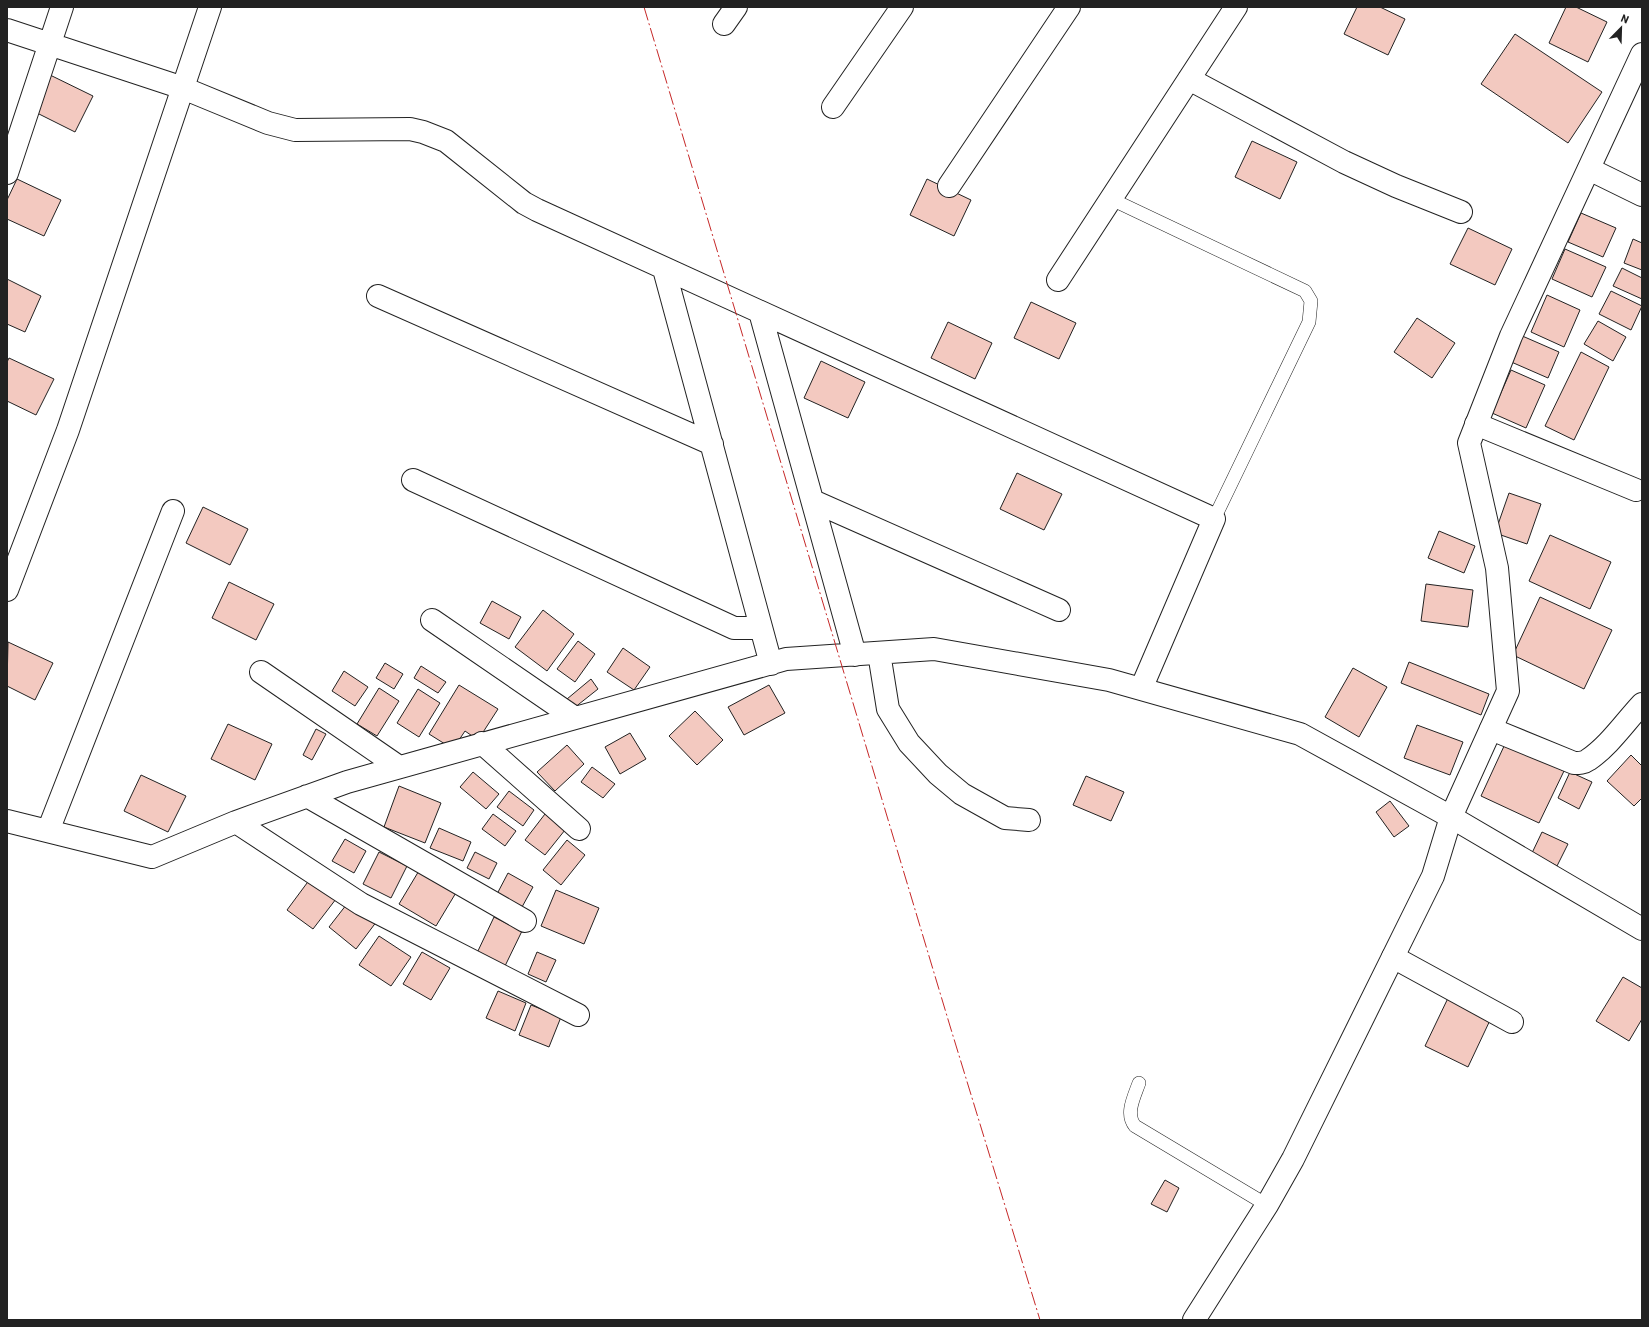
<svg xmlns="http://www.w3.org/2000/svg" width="1649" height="1327" viewBox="0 0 1649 1327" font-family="Barlow,sans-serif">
	<rect width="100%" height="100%" fill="#fff"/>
	<!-- building -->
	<path fill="#f3c9c0" stroke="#222" d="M 1357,7 L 1380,7 L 1405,19 L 1388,55 L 1344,34 Z
		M 1566,7 L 1576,7 L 1607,22 L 1588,62 L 1549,43 Z
		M 1515,34 L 1602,92 L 1568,143 L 1481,84 Z
		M 48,74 L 93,96 L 75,132 L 31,110 Z
		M 1252,141 L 1297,162 L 1280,199 L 1235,177 Z
		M 17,179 L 61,200 L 44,236 L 7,219 L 7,200 Z
		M 927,179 L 971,200 L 954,236 L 910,215 Z
		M 1581,213 L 1616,228 L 1603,257 L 1568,242 Z
		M 1468,228 L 1512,249 L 1495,285 L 1450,264 Z
		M 1633,239 L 1642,243 L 1642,270 L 1624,263 Z
		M 1565,249 L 1606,267 L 1592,297 L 1552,279 Z
		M 1622,268 L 1642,278 L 1642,299 L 1613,286 Z
		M 7,279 L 41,296 L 25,332 L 7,324 Z
		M 1611,291 L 1642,306 L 1631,330 L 1599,314 Z
		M 1547,295 L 1580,310 L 1564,347 L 1531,332 Z
		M 1031,302 L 1076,323 L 1059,359 L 1014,338 Z
		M 1417,318 L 1455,343 L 1432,378 L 1394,352 Z
		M 1598,321 L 1626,337 L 1613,361 L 1584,344 Z
		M 948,322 L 992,343 L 975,379 L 931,358 Z
		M 1520,335 L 1559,352 L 1548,378 L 1509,361 Z
		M 1581,352 L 1609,367 L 1574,440 L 1545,426 Z
		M 9,358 L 54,379 L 36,415 L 7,401 L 7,362 Z
		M 821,361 L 865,382 L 848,418 L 804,398 Z
		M 1511,370 L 1545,385 L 1526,428 L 1492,413 Z
		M 1017,473 L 1062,494 L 1044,530 L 1000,509 Z
		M 1509,493 L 1541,504 L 1527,544 L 1495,533 Z
		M 203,507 L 248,529 L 230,565 L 186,543 Z
		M 1439,531 L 1475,546 L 1464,573 L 1428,558 Z
		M 1550,535 L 1611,562 L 1590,609 L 1529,581 Z
		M 229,582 L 274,604 L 256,640 L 212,618 Z
		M 1426,584 L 1473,590 L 1468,627 L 1421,621 Z
		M 1540,597 L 1612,630 L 1584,689 L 1513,655 Z
		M 492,601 L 521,617 L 509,639 L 480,623 Z
		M 543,610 L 574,634 L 547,671 L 515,647 Z
		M 578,641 L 595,654 L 575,682 L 557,669 Z
		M 8,642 L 53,663 L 35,700 L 7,686 Z
		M 623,648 L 650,667 L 634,690 L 607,672 Z
		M 1409,662 L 1489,694 L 1481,715 L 1401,683 Z
		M 385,663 L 403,674 L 394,689 L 376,678 Z
		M 421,666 L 446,682 L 438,693 L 414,678 Z
		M 1353,668 L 1387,687 L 1359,737 L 1325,717 Z
		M 344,671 L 368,687 L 355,706 L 332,691 Z
		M 591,679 L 598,689 L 574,708 L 567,699 Z
		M 459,685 L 498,709 L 478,740 L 465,731 L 453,749 L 429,734 Z
		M 769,685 L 785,713 L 744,735 L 728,707 Z
		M 379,688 L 399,701 L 377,736 L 357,724 Z
		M 418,689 L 440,703 L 419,737 L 397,723 Z
		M 695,711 L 723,740 L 697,765 L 669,736 Z
		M 228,724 L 272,744 L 255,780 L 211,759 Z
		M 1417,725 L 1463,742 L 1450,775 L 1404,758 Z
		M 316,729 L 326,734 L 312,760 L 303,755 Z
		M 630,733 L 646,759 L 620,774 L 605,747 Z
		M 1505,744 L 1564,771 L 1539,823 L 1481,796 Z
		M 567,745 L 584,764 L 555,791 L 537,772 Z
		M 1631,755 L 1642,766 L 1642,798 L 1634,806 L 1607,781 Z
		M 592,767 L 615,784 L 603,798 L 581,782 Z
		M 473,772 L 499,794 L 486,809 L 460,787 Z
		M 1570,772 L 1592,782 L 1579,809 L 1558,798 Z
		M 141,775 L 186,796 L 168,832 L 124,811 Z
		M 1086,776 L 1124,792 L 1111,821 L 1073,805 Z
		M 399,786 L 441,803 L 425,843 L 384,827 Z
		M 509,791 L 534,810 L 523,826 L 497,807 Z
		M 1390,801 L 1409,826 L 1394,837 L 1376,812 Z
		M 493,814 L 516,831 L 505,846 L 482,829 Z
		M 545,814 L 565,830 L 545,855 L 525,840 Z
		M 439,828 L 471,842 L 463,861 L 430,848 Z
		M 1542,832 L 1568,844 L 1557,866 L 1532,853 Z
		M 345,839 L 366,851 L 354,873 L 332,861 Z
		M 567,840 L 585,855 L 561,885 L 543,870 Z
		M 379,852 L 407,866 L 391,898 L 363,884 Z
		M 475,852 L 497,863 L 489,879 L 467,868 Z
		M 420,869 L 457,891 L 436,926 L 399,904 Z
		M 508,873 L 533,887 L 522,907 L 497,894 Z
		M 310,879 L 336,899 L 313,929 L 287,910 Z
		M 556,890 L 599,908 L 584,944 L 541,926 Z
		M 350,900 L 377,921 L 356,949 L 329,927 Z
		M 494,917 L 522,931 L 505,966 L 477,953 Z
		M 379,936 L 411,957 L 391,986 L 359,965 Z
		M 422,952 L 450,968 L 431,1000 L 403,984 Z
		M 537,952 L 556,960 L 546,982 L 528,974 Z
		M 1623,977 L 1642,988 L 1642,1019 L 1629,1041 L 1596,1021 Z
		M 498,991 L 526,1003 L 515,1031 L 486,1018 Z
		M 1449,996 L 1492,1016 L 1468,1067 L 1425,1046 Z
		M 531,1005 L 561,1017 L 549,1047 L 519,1035 Z
		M 1165,1180 L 1179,1188 L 1167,1212 L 1151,1204 Z"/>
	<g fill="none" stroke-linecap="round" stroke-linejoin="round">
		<!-- service casing -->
		<g stroke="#222" stroke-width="14">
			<path id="service" d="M 1111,199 L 1305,291 L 1311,301 L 1309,322 L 1214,519
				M 1139,1083 C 1134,1097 1125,1114 1135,1126 L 1267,1205"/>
		</g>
		<!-- minor casing -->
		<g stroke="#222" stroke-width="24">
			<path id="minor" d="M 724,24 L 736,7
				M 7,30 L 183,88 L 268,123 L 295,130 L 410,129 L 423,132 L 446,141 L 524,203 L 537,210 L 1214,519 L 1141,689
				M 1189,79 L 1344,162 L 1396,186 L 1461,212
				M 833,107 L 902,7
				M 1589,169 L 1642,195
				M 7,173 L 62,7
				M 949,186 L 1069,7
				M 664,269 L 771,664
				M 1058,280 L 1236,7
				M 378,296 L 712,444
				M 760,312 L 855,655
				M 1476,424 L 1636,490
				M 413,480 L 734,628 L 761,628
				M 813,501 L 1059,610
				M 7,590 L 68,430 L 210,7
				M 432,620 L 575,718
				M 879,653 L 888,709 L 909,743 L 938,774 L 962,794 L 1005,818 L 1029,820
				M 261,672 L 399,767
				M 1491,729 L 1574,763 C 1579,763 1584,763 1588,760 C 1609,746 1625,722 1642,704
				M 482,743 L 579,829
				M 307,796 L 525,921
				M 7,821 L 152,857 L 236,822 L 347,782 L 786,659 L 934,649 L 1109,680 L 1300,734 L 1451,817 L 1642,929
				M 236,822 L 361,904 L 578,1015
				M 48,831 L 173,511
				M 1393,957 L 1512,1022"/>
		</g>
		<!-- tertiary casing -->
		<g stroke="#222" stroke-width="24">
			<path id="tertiary" d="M 1194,1320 L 1267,1205 L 1293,1159 L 1433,876 L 1451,817 L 1508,691 L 1497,568 L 1469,443 L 1511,336 L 1642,54"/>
		</g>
		<!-- service -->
		<use href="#service" stroke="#fff" stroke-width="13"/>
		<!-- minor -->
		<use href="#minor" stroke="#fff" stroke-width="22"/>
		<!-- tertiary -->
		<use href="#tertiary" stroke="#fff" stroke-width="22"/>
		<!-- power -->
		<path stroke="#c62828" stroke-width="1" stroke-dasharray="14 3 2 3" stroke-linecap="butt" d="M 644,7 L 950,1026 L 1040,1320"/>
	</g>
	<!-- border -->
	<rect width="1649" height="1327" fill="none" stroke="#222222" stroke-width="16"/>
	<!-- north arrow -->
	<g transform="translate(1621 28) rotate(23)" stroke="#ffffff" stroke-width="3" paint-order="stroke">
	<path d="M0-3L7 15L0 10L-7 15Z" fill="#222222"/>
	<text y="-6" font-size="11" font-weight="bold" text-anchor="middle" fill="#222222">N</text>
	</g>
</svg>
